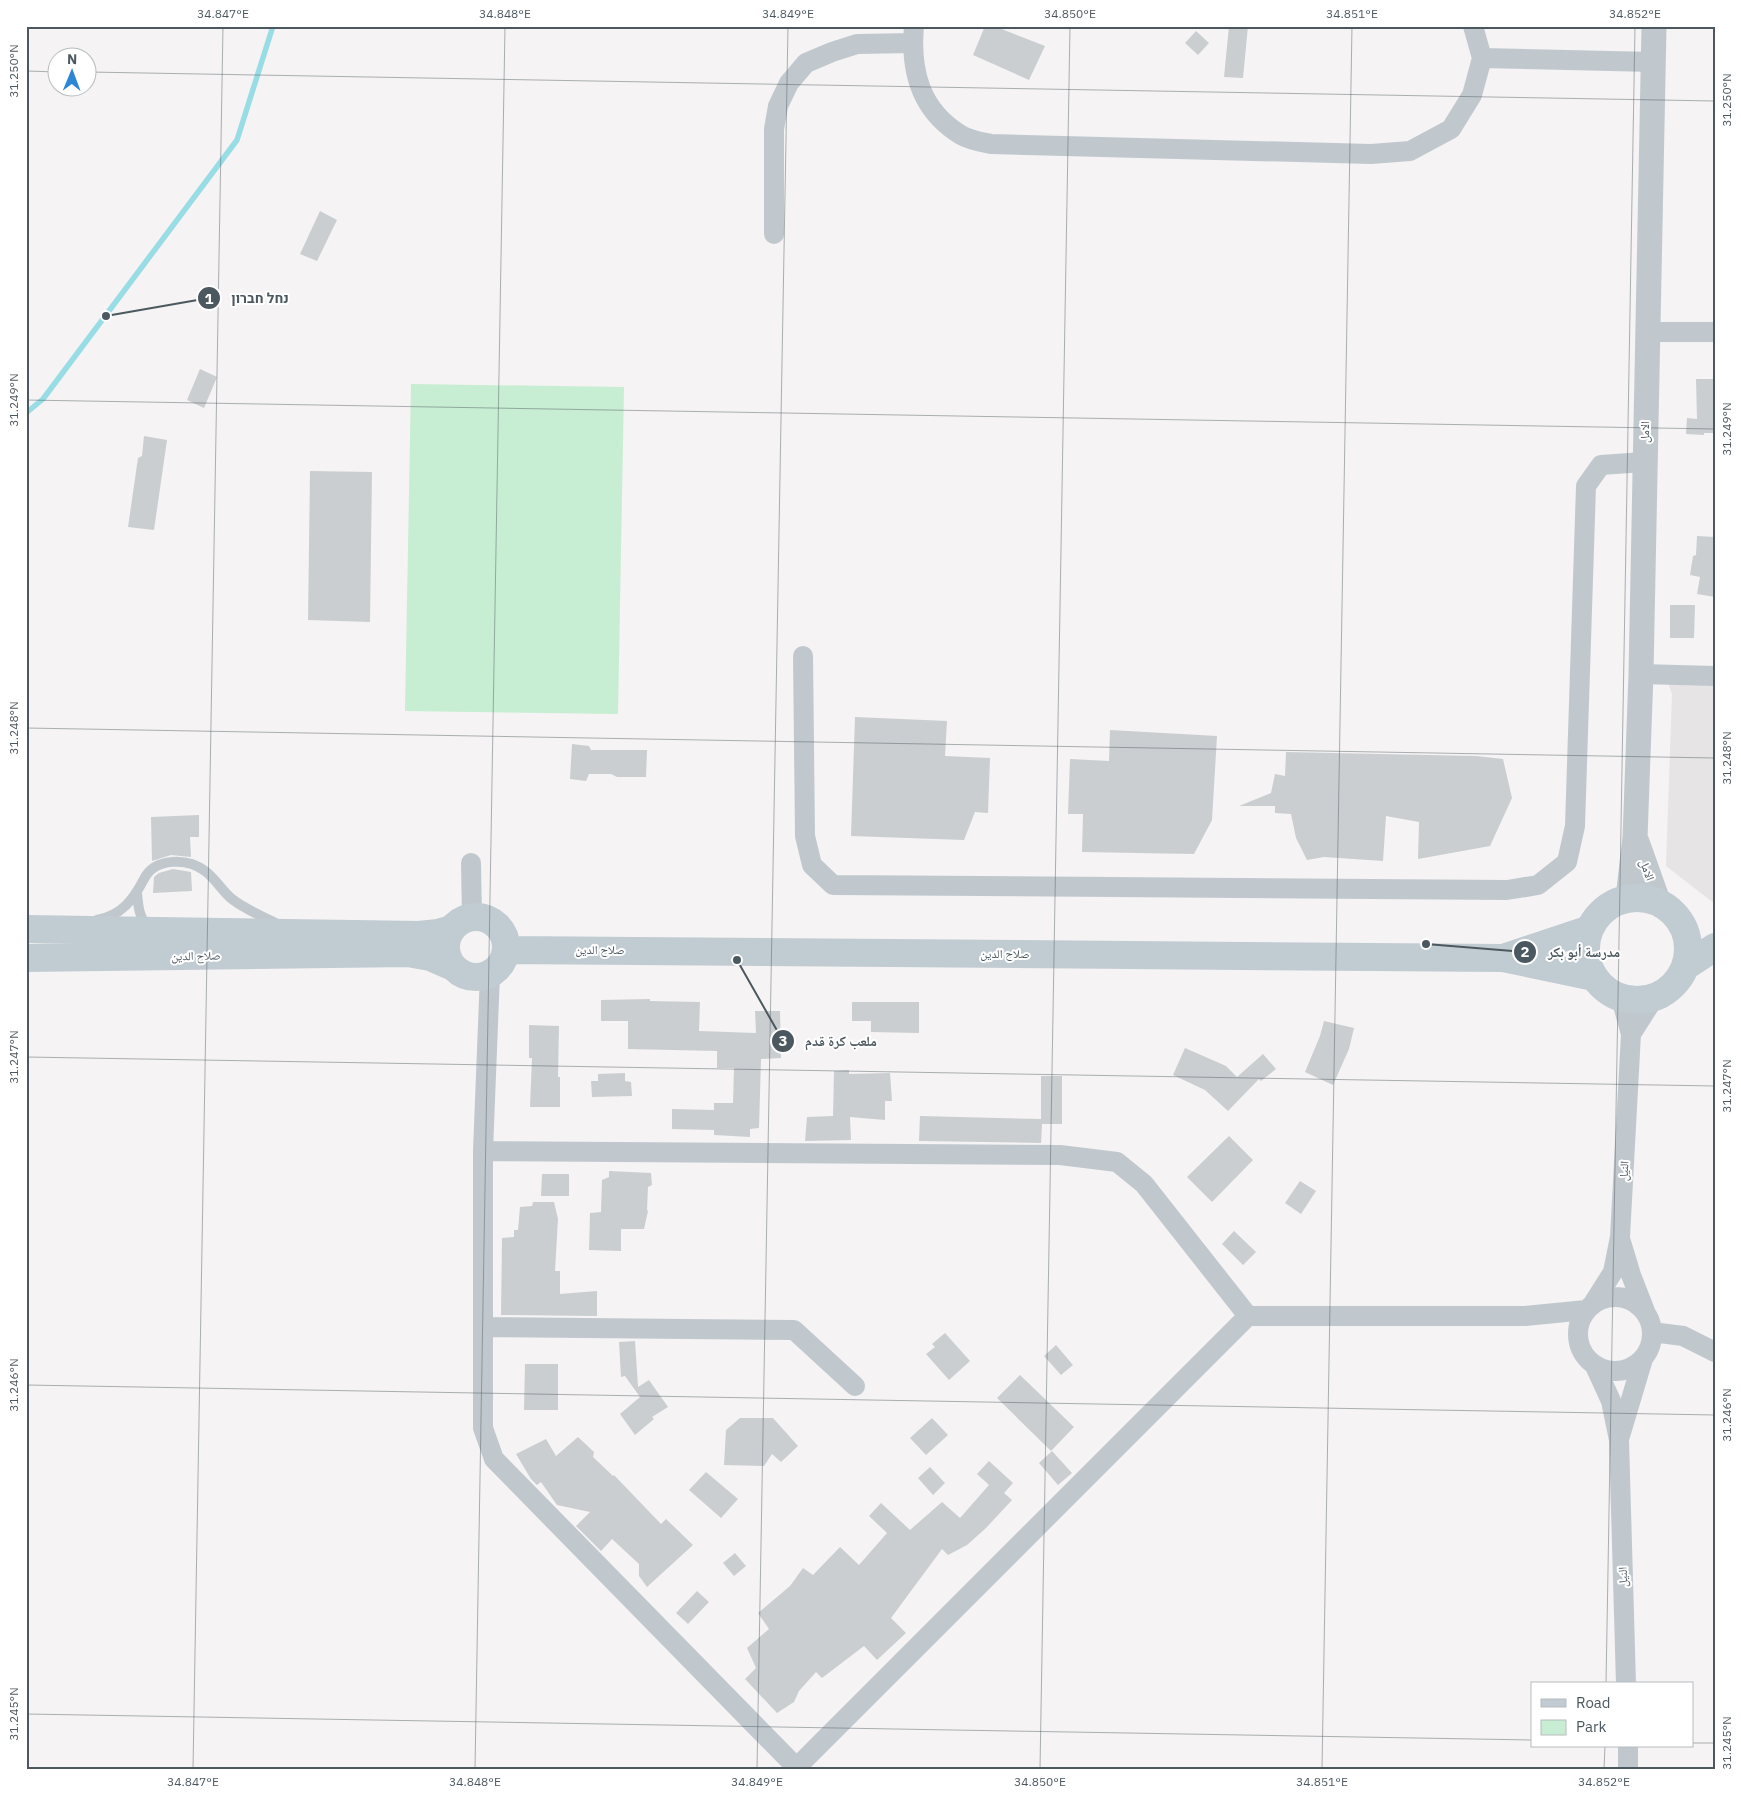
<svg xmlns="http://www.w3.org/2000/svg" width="1741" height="1795" viewBox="0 0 1741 1795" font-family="'IBM Plex Sans','Noto Naskh Arabic',Heebo,sans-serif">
	<rect width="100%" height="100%" fill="#f5f3f3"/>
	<!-- education -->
	<path fill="#e6e4e4" d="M 1665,675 L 1715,676 L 1715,904 L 1666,866 L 1672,694 Z"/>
	<!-- green -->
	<path fill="#c7edd2" d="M 411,384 L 624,387 L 618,714 L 405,711 Z"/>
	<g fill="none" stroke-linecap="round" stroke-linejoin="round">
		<!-- stream -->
		<path stroke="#98dde6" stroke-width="5.5" d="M 26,413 L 43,399 L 237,140 L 273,26"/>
	</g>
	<!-- building -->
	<path fill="#caced1" d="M 985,26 L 994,26 L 1045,46 L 1029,80 L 973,55 Z
		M 1229,26 L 1248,26 L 1243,78 L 1224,77 Z
		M 1196,31 L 1209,43 L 1198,55 L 1185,43 Z
		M 320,211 L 337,220 L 317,261 L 300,254 Z
		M 200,369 L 217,377 L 204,408 L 187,400 Z
		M 1696,379 L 1715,379 L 1715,433 L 1704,433 L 1704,435 L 1686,434 L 1687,418 L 1697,419 Z
		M 144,436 L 167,440 L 154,530 L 128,527 L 138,458 L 142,456 Z
		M 310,471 L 372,472 L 370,622 L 308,620 Z
		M 1697,536 L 1715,537 L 1715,597 L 1697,594 L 1700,577 L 1690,575 L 1693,556 L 1696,555 Z
		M 1670,605 L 1695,605 L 1694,638 L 1670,638 Z
		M 855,717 L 947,721 L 945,756 L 990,758 L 988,813 L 975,812 L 964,840 L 851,836 Z
		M 1110,730 L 1217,736 L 1212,820 L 1194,854 L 1082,852 L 1083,814 L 1068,814 L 1070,759 L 1109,761 Z
		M 572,744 L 589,746 L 591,750 L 647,750 L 646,777 L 617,777 L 611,774 L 589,774 L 586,781 L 570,779 Z
		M 1286,752 L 1476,756 L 1503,759 L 1512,798 L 1490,846 L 1418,859 L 1419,822 L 1386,816 L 1383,861 L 1324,857 L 1307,860 L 1296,838 L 1291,814 L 1275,813 L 1275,806 L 1239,806 L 1271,793 L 1275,774 L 1285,776 Z
		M 199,815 L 199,837 L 190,837 L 191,857 L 171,855 L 152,861 L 151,817 Z
		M 173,869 L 191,872 L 192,891 L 153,893 L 154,877 L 159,873 Z
		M 650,999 L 650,1001 L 700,1002 L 699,1031 L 756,1033 L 755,1011 L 780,1011 L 781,1058 L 761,1059 L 759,1128 L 750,1129 L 750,1137 L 714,1135 L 714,1130 L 672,1129 L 672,1109 L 714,1110 L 714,1103 L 733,1103 L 734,1068 L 717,1068 L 717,1051 L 628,1049 L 628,1021 L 601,1021 L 601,1000 Z
		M 852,1002 L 919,1002 L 919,1033 L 871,1032 L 871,1021 L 852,1021 Z
		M 1324,1021 L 1354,1028 L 1349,1049 L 1333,1085 L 1305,1072 L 1320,1036 Z
		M 529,1025 L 559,1026 L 558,1077 L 560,1077 L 560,1107 L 530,1107 L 532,1058 L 529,1058 Z
		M 1185,1048 L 1226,1066 L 1237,1077 L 1263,1054 L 1276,1069 L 1261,1081 L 1259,1079 L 1228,1111 L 1205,1090 L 1173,1075 Z
		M 849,1070 L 849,1074 L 890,1073 L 892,1101 L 885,1101 L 885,1120 L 850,1117 L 851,1140 L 805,1141 L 807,1117 L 833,1116 L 834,1071 Z
		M 625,1073 L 625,1081 L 631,1082 L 632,1096 L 592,1097 L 591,1081 L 598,1081 L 598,1074 Z
		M 1041,1076 L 1062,1076 L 1062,1124 L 1042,1124 L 1041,1143 L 919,1141 L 920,1116 L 1041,1119 Z
		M 1229,1136 L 1253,1160 L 1212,1202 L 1187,1177 Z
		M 609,1171 L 651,1173 L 652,1185 L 648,1187 L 647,1210 L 648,1211 L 644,1229 L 621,1229 L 621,1251 L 589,1250 L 590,1213 L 601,1212 L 602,1180 L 609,1177 Z
		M 542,1174 L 569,1174 L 569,1196 L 541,1196 Z
		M 1300,1181 L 1316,1191 L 1301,1214 L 1285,1203 Z
		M 533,1202 L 554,1202 L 558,1219 L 555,1271 L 560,1271 L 560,1294 L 597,1291 L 597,1316 L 501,1315 L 502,1238 L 514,1237 L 514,1230 L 518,1230 L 520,1207 L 532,1206 Z
		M 1234,1231 L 1256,1252 L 1243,1265 L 1222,1244 Z
		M 945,1333 L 970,1361 L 949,1380 L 926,1354 L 935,1347 L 932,1344 Z
		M 635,1341 L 638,1387 L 649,1380 L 668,1407 L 652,1417 L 654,1419 L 635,1435 L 620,1414 L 640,1397 L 625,1376 L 621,1377 L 619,1342 Z
		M 1056,1345 L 1073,1365 L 1061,1375 L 1044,1356 Z
		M 525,1364 L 558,1364 L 558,1410 L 524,1410 Z
		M 1020,1375 L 1074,1427 L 1051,1451 L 997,1398 Z
		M 740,1418 L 773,1418 L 798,1446 L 781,1462 L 772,1454 L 764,1466 L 724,1465 L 726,1430 Z
		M 932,1418 L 948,1435 L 926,1455 L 910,1438 Z
		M 578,1437 L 594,1452 L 593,1457 L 613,1476 L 614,1475 L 661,1524 L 666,1519 L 693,1545 L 647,1587 L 639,1576 L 639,1564 L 612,1539 L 601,1551 L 576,1526 L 590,1512 L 557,1505 L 541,1482 L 537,1485 L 531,1479 L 516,1454 L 546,1439 L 556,1456 Z
		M 1052,1451 L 1072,1473 L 1058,1485 L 1039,1463 Z
		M 989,1461 L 1013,1483 L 1004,1493 L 1012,1500 L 986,1528 L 967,1545 L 948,1555 L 942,1549 L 891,1618 L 906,1633 L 877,1660 L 864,1646 L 822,1678 L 816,1672 L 799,1691 L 794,1702 L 777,1713 L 745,1679 L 756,1668 L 747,1648 L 769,1629 L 758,1613 L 790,1586 L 803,1568 L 813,1575 L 840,1547 L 859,1565 L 887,1533 L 869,1516 L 881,1503 L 910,1530 L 942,1502 L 960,1518 L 989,1485 L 977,1474 Z
		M 930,1467 L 945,1483 L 933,1495 L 918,1478 Z
		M 706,1472 L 738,1499 L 721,1518 L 689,1490 Z
		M 735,1553 L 746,1566 L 734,1576 L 723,1563 Z
		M 697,1591 L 709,1602 L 688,1624 L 676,1613 Z"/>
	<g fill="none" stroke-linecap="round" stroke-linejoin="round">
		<!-- service -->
		<path stroke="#c0c8ce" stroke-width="10" d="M 137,892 C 138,906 139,918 149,928
			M 97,920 C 122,915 133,900 144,879 C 155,857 188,858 205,871 C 216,879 222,891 232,899 C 246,910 264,917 280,925"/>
		<!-- minor -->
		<path stroke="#c0c8ce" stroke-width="20" d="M 914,26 C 910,71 920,110 961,135 C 969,140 981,142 991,144 L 1371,154 L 1410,151 L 1451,129 L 1472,95 L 1482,58 L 1473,26
			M 1482,58 L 1653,62
			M 774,234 L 774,129 L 778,106 L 789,83 L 806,63 L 832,52 L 857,44 L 913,43
			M 1647,332 L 1715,332
			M 803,656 L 805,836 L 812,865 L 833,885 L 1507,890 L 1538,885 L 1567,862 L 1575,826 L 1586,486 L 1601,465 L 1644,462
			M 1641,674 L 1715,676
			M 471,863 L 472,918
			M 490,974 L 483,1151 L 483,1428 L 494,1459 L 796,1767
			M 1631,1034 L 1654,998
			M 483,1151 L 1060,1155 L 1117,1162 L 1144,1184 L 1248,1316
			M 1621,1242 L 1631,1275 L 1645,1311
			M1578 1334a37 37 0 1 1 74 0a37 37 0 1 1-74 0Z
			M 1594,1302 L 1613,1272 L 1620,1237 L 1631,1034 L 1621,998
			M 483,1327 L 794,1330 L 855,1386
			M 1652,1332 L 1683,1336 L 1715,1352
			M 1595,1366 L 1611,1401 L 1619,1440 L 1626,1684
			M 1620,1436 L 1643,1359
			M 1628,1746 L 1628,1769
			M 795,1769 L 1248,1316 L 1525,1316 L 1586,1310"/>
		<!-- tertiary -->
		<path stroke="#c0c8ce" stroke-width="25" d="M 1637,842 L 1658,901
			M 1628,898 L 1635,838 L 1641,674 L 1654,26"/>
		<!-- secondary -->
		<path stroke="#c1cbd2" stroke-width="28" d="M1586 949a51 51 0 1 1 102 0a51 51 0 1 1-102 0Z
			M446 947a30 30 0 1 1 60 0a30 30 0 1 1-60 0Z
			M 26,929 L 419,935 L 438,933 L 452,929
			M 506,950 L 1503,958 L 1594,977
			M 26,958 L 408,953 L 430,957 L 453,967
			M 1503,958 L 1590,929
			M 1686,966 L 1715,947"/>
	</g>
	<!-- ticks -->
	<path fill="none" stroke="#4c585f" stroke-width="1" stroke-opacity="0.45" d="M 26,71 L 58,72M 88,72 L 1715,101M 26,400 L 1715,429M 26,728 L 1715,758M 26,1057 L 1715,1086M 26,1385 L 1715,1415M 1606,1684 L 1635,26M 26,1714 L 1532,1740M 1692,1743 L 1715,1743M 193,1769 L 223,26M 475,1769 L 505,26M 757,1769 L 788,26M 1040,1769 L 1070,26M 1322,1769 L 1352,26M 1604,1769 L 1605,1746"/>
	<g text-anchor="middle" stroke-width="4" stroke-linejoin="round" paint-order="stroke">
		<!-- street labels -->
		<g font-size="12" fill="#4c585f" stroke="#fff">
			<text transform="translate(1645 432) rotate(-89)" y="4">الامل</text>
			<text transform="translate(1647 870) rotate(70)" y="4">الامل</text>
			<text x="600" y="954">صلاح الدين</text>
			<text x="1005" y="958">صلاح الدين</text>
			<text transform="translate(196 956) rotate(-1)" y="4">صلاح الدين</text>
			<text transform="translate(1624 1171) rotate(-87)" y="4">النيل</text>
			<text transform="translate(1623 1577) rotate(-92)" y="4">النيل</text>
		</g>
	</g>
	<!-- callouts -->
	<path fill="none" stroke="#4c585f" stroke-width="2" d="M106 316L209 298M1426 944L1525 952M737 960L783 1041"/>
	<g fill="#4c585f" stroke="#fff" stroke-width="2">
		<circle cx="106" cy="316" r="5"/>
		<circle cx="1426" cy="944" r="5"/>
		<circle cx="737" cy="960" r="5"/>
		<circle cx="209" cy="298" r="12"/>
		<circle cx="1525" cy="952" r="12"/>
		<circle cx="783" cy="1041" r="12"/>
	</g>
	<g font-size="15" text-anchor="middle" font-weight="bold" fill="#fff">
		<text x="209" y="304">1</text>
		<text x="1525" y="957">2</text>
		<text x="783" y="1046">3</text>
	</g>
	<g font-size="14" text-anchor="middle" font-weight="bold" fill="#4c585f" stroke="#fff" stroke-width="4" stroke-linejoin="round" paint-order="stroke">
		<text x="260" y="303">נחל חברון</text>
		<text x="1584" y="957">مدرسة أبو بكر</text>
		<text x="841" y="1046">ملعب كرة قدم</text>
	</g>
	<!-- border -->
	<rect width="1741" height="1795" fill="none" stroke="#ffffff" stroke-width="55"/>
	<!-- legend -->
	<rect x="1531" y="1682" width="162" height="65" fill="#ffffff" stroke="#b7bcbf"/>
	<rect x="1541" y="1699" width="25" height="8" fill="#c1cbd2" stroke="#b7bcbf"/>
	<text x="1576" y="1708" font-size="15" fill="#4c585f">Road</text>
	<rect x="1541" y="1720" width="25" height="15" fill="#c7edd2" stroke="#b7bcbf"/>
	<text x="1576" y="1732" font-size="15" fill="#4c585f">Park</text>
	<!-- north arrow -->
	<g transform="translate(72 72) rotate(1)"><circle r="24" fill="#ffffff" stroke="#b7bcbf"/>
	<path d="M0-4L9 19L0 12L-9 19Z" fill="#2c86d6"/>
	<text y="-8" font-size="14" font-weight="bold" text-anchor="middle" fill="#4c585f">N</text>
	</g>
	<rect x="28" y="28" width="1686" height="1740" fill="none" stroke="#4c585f" stroke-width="2"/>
	<g font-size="12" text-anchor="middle" fill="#4c585f">
		<text x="223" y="18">34.847°E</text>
		<text x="505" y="18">34.848°E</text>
		<text x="788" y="18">34.849°E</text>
		<text x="1070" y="18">34.850°E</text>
		<text x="1352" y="18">34.851°E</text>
		<text x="1635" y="18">34.852°E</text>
		<text transform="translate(14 71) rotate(-90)" y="4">31.250°N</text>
		<text transform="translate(1727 100) rotate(-90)" y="4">31.250°N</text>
		<text transform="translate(14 400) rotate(-90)" y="4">31.249°N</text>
		<text transform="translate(1727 429) rotate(-90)" y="4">31.249°N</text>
		<text transform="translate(14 728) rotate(-90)" y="4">31.248°N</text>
		<text transform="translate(1727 758) rotate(-90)" y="4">31.248°N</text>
		<text transform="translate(14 1057) rotate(-90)" y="4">31.247°N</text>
		<text transform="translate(1727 1086) rotate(-90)" y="4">31.247°N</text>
		<text transform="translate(14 1385) rotate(-90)" y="4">31.246°N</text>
		<text transform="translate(1727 1415) rotate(-90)" y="4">31.246°N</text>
		<text transform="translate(14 1714) rotate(-90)" y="4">31.245°N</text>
		<text transform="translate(1727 1743) rotate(-90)" y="4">31.245°N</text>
		<text x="193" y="1786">34.847°E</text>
		<text x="475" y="1786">34.848°E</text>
		<text x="757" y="1786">34.849°E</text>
		<text x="1040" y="1786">34.850°E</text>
		<text x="1322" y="1786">34.851°E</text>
		<text x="1604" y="1786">34.852°E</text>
	</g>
</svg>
